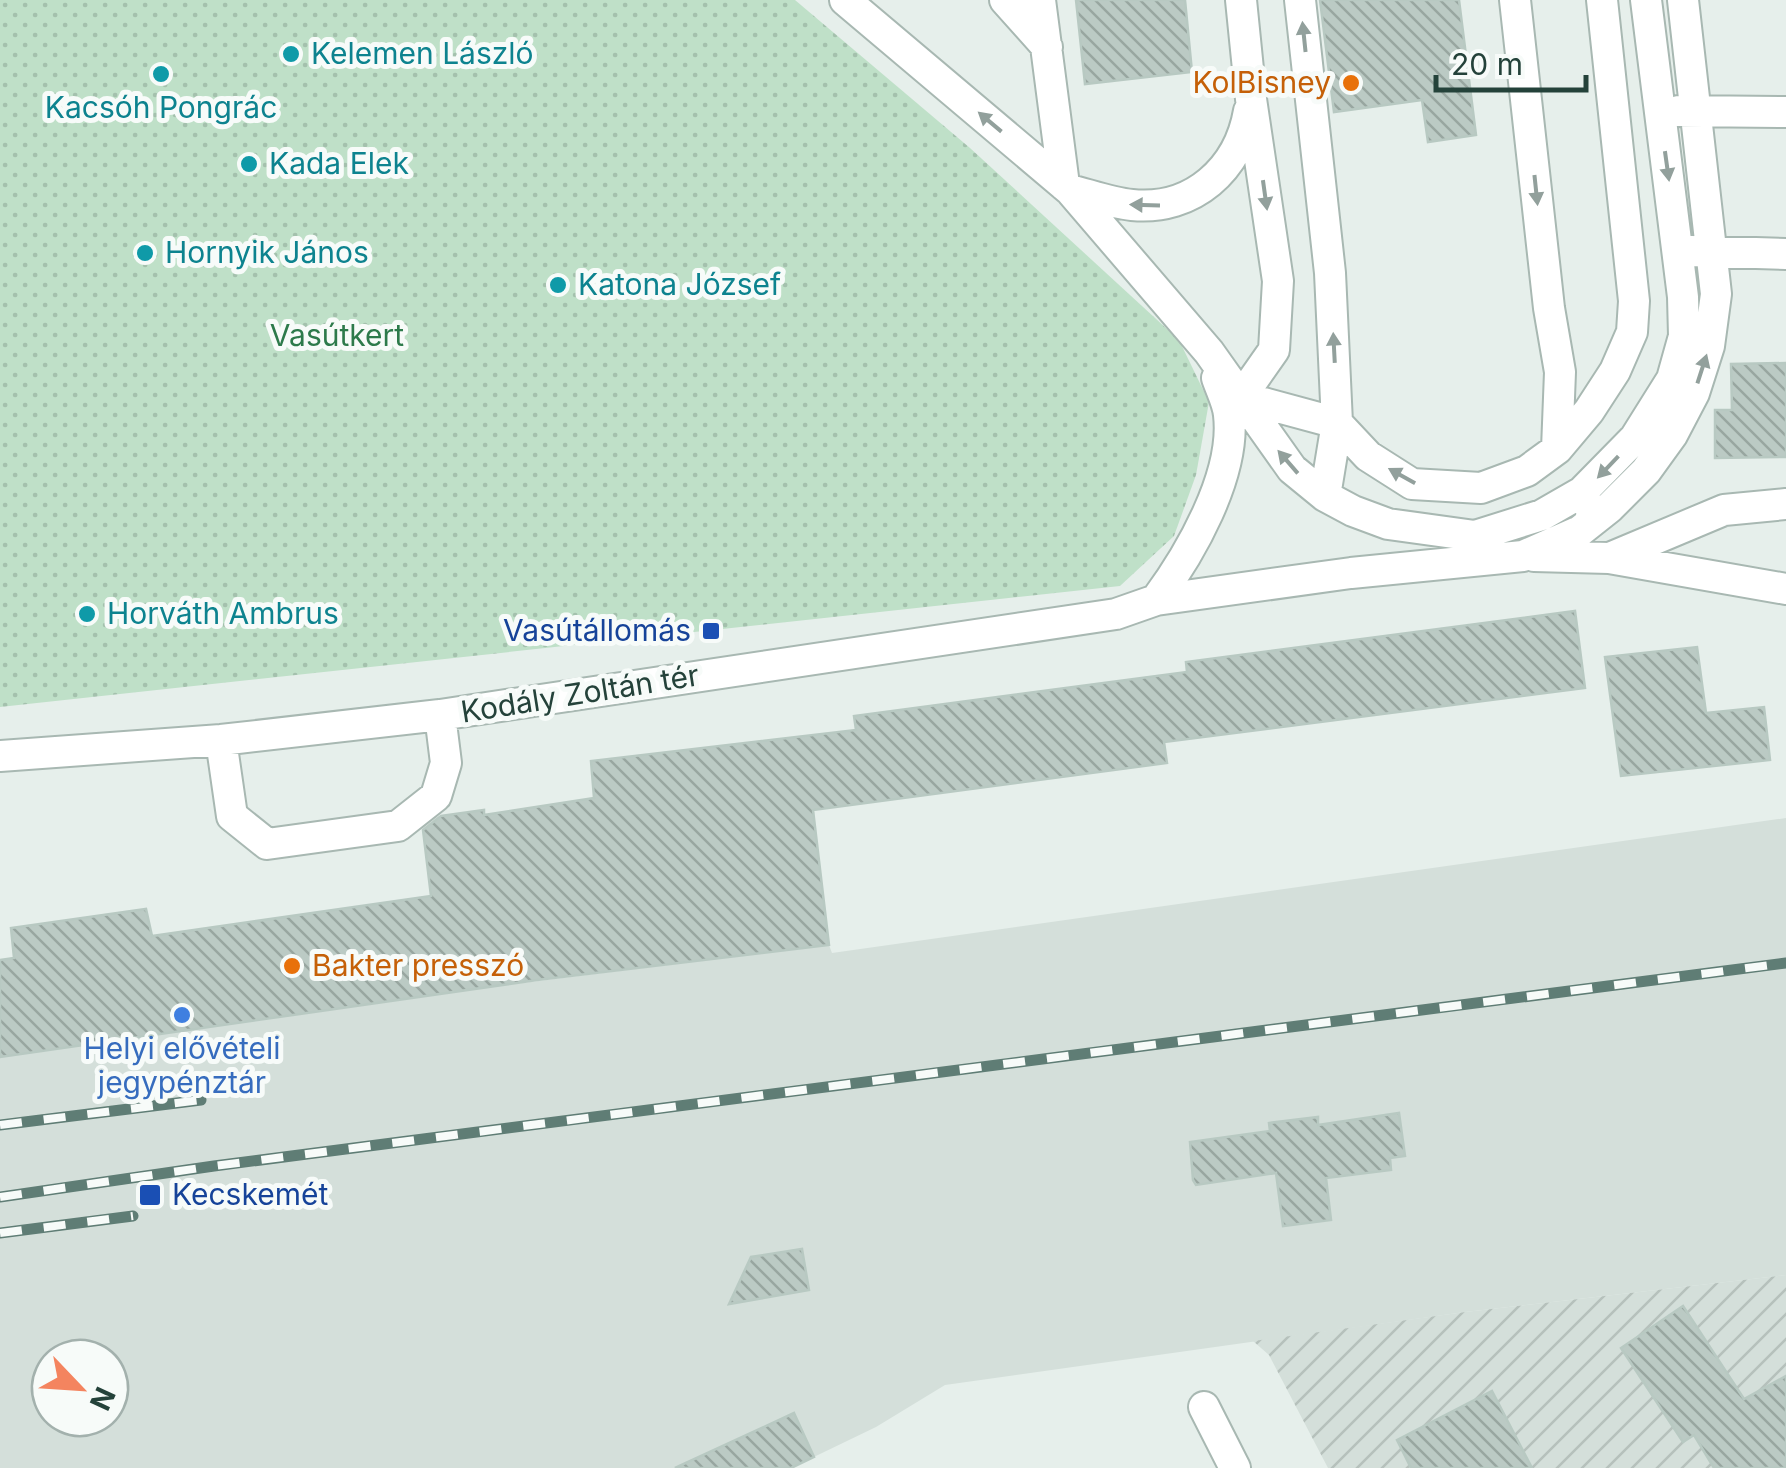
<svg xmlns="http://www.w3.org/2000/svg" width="1786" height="1468" viewBox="0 0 1786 1468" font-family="Inter,sans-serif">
	<defs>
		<pattern id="industrial-furrows" width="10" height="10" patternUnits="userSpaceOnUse" patternTransform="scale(2.5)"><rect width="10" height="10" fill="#d4dfda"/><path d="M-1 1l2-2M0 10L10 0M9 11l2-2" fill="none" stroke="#b6c1bc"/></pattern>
		<pattern id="grass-dots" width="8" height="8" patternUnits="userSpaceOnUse" patternTransform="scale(2.5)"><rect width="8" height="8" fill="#bfe0c8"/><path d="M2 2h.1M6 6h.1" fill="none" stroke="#a4c1ad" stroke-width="1.8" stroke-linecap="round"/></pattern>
		<pattern id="building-back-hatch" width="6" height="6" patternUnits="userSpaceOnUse" patternTransform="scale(2.5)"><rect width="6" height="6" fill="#bbcac4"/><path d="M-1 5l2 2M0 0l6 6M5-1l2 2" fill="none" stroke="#98a6a0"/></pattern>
	</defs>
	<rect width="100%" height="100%" fill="#e6efeb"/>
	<!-- built -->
	<path fill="#d4dfda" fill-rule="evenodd" d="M 483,810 L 506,985 L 829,945 L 832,953 L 1786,818 L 1786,1275 L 1465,1312 L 945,1385 L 876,1427 L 791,1468 L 0,1468 L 0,960 L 14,957 L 11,928 L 146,909 L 152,936 L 373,904 L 435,927 L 421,819 ZM 50,1358 L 110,1358 L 110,1418 L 50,1418 Z"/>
	<!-- industrial -->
	<path fill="url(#industrial-furrows)" d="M 1786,1275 L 1786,1468 L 1328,1468 L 1269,1355 L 1253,1341 L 1465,1312 Z"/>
	<!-- grass -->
	<path fill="url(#grass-dots)" d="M 0,0 L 795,0 L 970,148 L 1179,340 L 1209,402 L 1196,475 L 1174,536 L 1120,586 L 0,707 Z"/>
	<!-- building -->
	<path fill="url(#building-back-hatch)" stroke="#b8c9c2" stroke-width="2.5" d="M 1076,0 L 1185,0 L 1192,72 L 1085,84 Z
		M 1320,0 L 1459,0 L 1476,135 L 1428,142 L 1422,100 L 1334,112 Z
		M 1786,363 L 1786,457 L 1715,458 L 1715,410 L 1732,410 L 1731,364 Z
		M 1575,611 L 1585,688 L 1164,742 L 1167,763 L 813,810 L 829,945 L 537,980 L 0,1057 L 0,960 L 14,958 L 11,928 L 146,909 L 152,936 L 431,896 L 423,830 L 441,816 L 484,810 L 484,815 L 594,798 L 591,761 L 856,730 L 854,716 L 1187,672 L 1186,662 Z
		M 1697,647 L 1706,713 L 1764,707 L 1770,760 L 1621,776 L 1605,657 Z
		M 1399,1113 L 1405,1156 L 1390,1158 L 1391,1170 L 1326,1178 L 1331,1220 L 1283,1226 L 1276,1173 L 1196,1185 L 1193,1180 L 1190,1142 L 1270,1131 L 1269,1123 L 1318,1117 L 1318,1125 Z
		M 802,1249 L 809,1290 L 729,1304 L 751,1257 Z
		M 1683,1306 L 1744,1399 L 1786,1376 L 1786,1468 L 1714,1468 L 1694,1435 L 1683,1442 L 1621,1348 Z
		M 1492,1391 L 1532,1468 L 1411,1468 L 1397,1440 Z
		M 794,1413 L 814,1457 L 791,1468 L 675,1468 Z"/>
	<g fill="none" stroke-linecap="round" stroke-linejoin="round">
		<!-- minor casing -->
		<g stroke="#a8b8b2" stroke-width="34">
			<path id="minor" d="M 845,0 L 1070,190 L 1209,352 L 1292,469 L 1325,496 L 1353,511 L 1388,524 L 1475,536 L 1542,515 L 1582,492 L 1635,438 L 1672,379 L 1684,336 L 1683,297 L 1646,0
				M 1005,0 L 1047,47
				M 1040,0 L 1064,185
				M 1241,0 L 1251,99 L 1278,281 L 1274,350 L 1241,397
				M 1300,0 L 1330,273 L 1337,423 L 1325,496
				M 1515,0 L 1549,308 L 1560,372 L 1557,449
				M 1679,111 L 1786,112
				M 1070,190 C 1090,195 1111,203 1132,205 C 1193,211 1239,169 1249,111
				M 1691,251 L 1786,254
				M 1241,397 L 1337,423 L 1368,456 L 1412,484 L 1481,488 L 1527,471 L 1557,449 L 1589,411 L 1615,371 L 1632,332 L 1634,301 L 1602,0
				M 1591,516 L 1609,508 L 1646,471 L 1672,435 L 1694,393 L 1709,346 L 1716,294 L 1683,0
				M 1534,556 L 1609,558 L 1786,589
				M 1612,557 L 1724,510 L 1786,504
				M 1156,600 C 1190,554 1236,475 1229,415 C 1228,403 1221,390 1217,378
				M 221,740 L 232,816 L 267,844 L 398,826 L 436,796 L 446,763 L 440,715
				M 0,756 L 221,740 L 440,715 L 1116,614 L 1156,600 L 1351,573 L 1523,556 L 1580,531 L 1609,508
				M 1204,1407 L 1235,1468"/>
		</g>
		<!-- minor -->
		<use href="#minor" stroke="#fff" stroke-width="30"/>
		<!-- rail casing -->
		<g stroke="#5f7d75" stroke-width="11">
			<path id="rail" d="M 0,1125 L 201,1100
				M 0,1197 L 214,1166 L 1786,963
				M 0,1233 L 133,1216"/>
		</g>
		<!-- rail -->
		<use href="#rail" stroke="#f7fbf9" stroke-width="8" stroke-dasharray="22" stroke-linecap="butt"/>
	</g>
	<!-- one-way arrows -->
	<defs><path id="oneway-solid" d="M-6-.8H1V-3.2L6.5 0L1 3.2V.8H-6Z" transform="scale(2.5)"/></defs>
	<g fill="#92a09c">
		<use href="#oneway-solid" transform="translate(1304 37) rotate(-96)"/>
		<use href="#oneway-solid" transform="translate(990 122) rotate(-140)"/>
		<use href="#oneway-solid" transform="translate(1667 166) rotate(82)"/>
		<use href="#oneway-solid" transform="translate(1536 190) rotate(84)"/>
		<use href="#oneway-solid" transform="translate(1265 195) rotate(82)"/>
		<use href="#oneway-solid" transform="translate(1145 205) rotate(-178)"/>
		<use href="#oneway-solid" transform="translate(1334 348) rotate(-93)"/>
		<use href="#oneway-solid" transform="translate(1702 369) rotate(-72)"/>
		<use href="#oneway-solid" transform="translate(1288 462) rotate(-131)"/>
		<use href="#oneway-solid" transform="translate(1608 467) rotate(134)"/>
		<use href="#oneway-solid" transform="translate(1402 476) rotate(-151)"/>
	</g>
	<!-- markers -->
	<g fill="#0f9aa8" stroke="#f7fbf9" stroke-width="4">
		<circle cx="291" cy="54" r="10"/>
		<circle cx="161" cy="74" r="10"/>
		<circle cx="249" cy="164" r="10"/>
		<circle cx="145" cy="253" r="10"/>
		<circle cx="558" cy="285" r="10"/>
		<circle cx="87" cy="614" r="10"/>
	</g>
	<g fill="#e8710a" stroke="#f7fbf9" stroke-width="4">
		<circle cx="1351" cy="83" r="10"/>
		<circle cx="292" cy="966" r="10"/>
	</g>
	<g fill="#1a4fb4" stroke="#f7fbf9" stroke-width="4">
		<rect x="701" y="621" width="20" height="20" rx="5"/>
		<rect x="138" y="1183" width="24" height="24" rx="5"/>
	</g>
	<circle fill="#3f7fe0" stroke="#f7fbf9" stroke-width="4" cx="182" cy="1015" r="10"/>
	<g text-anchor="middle" stroke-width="10" stroke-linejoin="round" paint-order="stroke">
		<!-- culture labels -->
		<g font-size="30" fill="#0d838f" stroke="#f7fbf9" text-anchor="start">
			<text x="311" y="64">Kelemen László</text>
			<text x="161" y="118" text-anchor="middle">Kacsóh Pongrác</text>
			<text x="269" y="174">Kada Elek</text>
			<text x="165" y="263">Hornyik János</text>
			<text x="578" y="295">Katona József</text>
			<text x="107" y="624">Horváth Ambrus</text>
		</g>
		<!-- food labels -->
		<g font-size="30" fill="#c56008" stroke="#f7fbf9" text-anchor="end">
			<text x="1331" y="93">KolBisney</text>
			<text x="312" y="976" text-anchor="start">Bakter presszó</text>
		</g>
		<!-- park labels -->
		<g font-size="30" fill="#2d7a4b" stroke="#f7fbf9">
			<text x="337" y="346">Vasútkert</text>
		</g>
		<!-- transit labels -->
		<g font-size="30" fill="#164399" stroke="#f7fbf9" text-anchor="end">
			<text x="691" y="641">Vasútállomás</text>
			<text x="172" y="1205" text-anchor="start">Kecskemét</text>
		</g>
		<!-- street labels -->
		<g font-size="30" fill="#24423a" stroke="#f7fbf9">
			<text transform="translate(580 694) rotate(-9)" y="10">Kodály Zoltán tér</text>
		</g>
		<!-- shop labels -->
		<g font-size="30" fill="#366cbe" stroke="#f7fbf9">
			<text x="182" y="1059">Helyi elővételi<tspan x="182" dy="34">jegypénztár</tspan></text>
		</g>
	</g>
	<!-- north arrow -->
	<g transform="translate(80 1388) rotate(115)"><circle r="48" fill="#f7fbf9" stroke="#a3b1ad" stroke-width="2.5"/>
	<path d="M0-8L18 38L0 25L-18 38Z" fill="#f4845f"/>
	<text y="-15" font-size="28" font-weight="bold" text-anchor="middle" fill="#24423a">N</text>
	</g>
	<!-- scale -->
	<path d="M1436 75v15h150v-15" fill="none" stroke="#24423a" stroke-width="5"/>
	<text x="1451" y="75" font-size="30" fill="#24423a" stroke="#f7fbf9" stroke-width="8" paint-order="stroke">20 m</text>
</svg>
